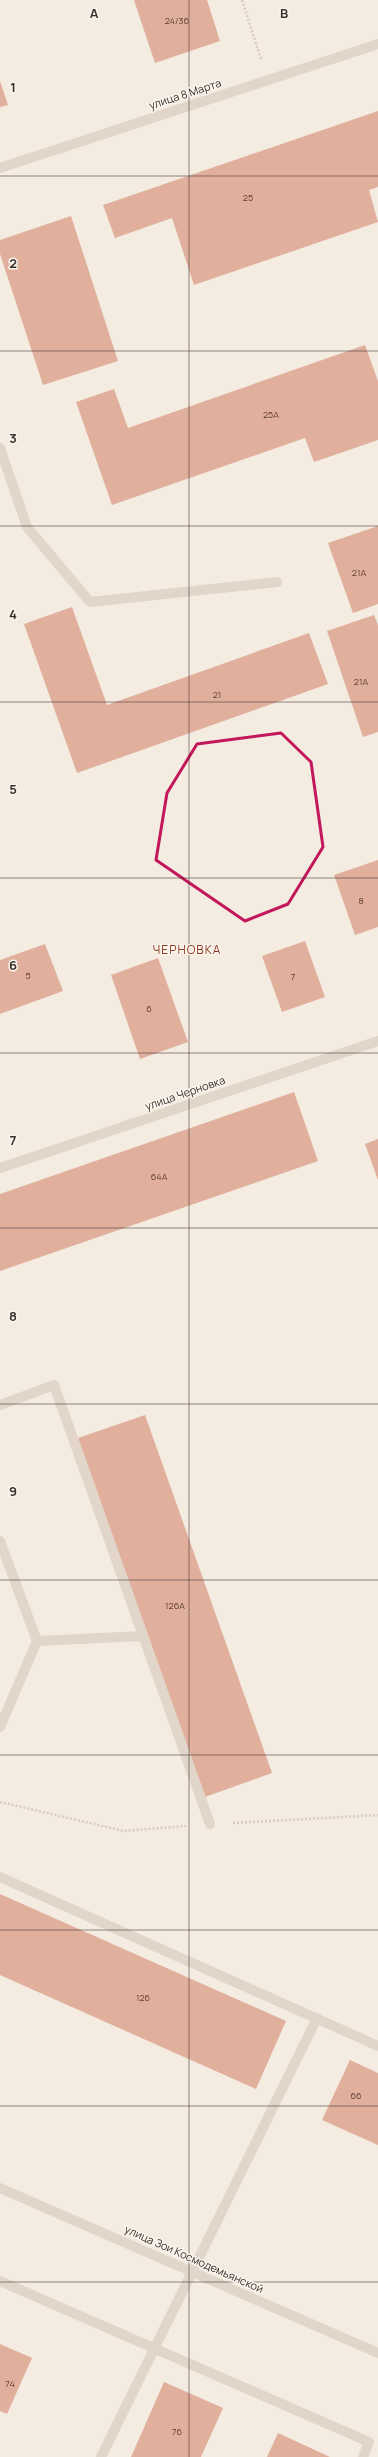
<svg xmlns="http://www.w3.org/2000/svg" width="378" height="2457" viewBox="0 0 378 2457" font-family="Manrope,sans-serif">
	<rect width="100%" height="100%" fill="#f4ebe1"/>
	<!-- building -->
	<path fill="#c8694b" d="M 134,0 L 207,0 L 220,41 L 155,63 Z
		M 0,81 L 8,105 L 0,107 Z
		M 378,111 L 378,187 L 369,190 L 378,222 L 194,285 L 172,218 L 115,238 L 103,205 Z
		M 71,216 L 118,361 L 43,385 L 0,254 L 0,240 Z
		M 365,345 L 378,381 L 378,440 L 314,462 L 305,438 L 112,505 L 76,402 L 114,389 L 128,428 Z
		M 378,526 L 378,604 L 353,613 L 328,543 Z
		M 72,607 L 107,705 L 309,633 L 328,684 L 77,773 L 24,624 Z
		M 374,615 L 378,625 L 378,732 L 363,737 L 327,631 Z
		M 378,860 L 378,927 L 355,935 L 334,875 Z
		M 305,941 L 325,997 L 282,1012 L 262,956 Z
		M 45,944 L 63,991 L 0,1014 L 0,960 Z
		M 158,958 L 188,1042 L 140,1059 L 111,975 Z
		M 294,1092 L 318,1161 L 0,1271 L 0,1194 Z
		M 378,1139 L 378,1180 L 365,1144 Z
		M 145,1415 L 272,1773 L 205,1797 L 78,1438 Z
		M 0,1894 L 286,2021 L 256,2089 L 0,1975 Z
		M 350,2060 L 378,2073 L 378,2145 L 322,2120 Z
		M 0,2344 L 32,2358 L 7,2414 L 0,2411 Z
		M 164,2382 L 223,2408 L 201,2457 L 131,2457 Z
		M 278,2433 L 330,2457 L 267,2457 Z"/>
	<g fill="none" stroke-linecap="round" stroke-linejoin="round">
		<!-- path -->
		<path stroke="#b9a596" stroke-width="2.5" stroke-dasharray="2 2" stroke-linecap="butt" d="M 242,0 L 261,59
			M 0,1802 L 124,1831 L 186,1826
			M 233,1823 L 378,1815"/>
		<!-- service -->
		<path stroke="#cdbbac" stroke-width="10" d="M 27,527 L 90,602 L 277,582
			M 0,1405 L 54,1385 L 210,1824
			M 0,1541 L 37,1641 L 0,1727
			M 37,1641 L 143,1636
			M 0,1877 L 378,2046
			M 0,2281 L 369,2442 L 363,2457
			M 101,2457 L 317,2018"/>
		<!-- minor -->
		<path stroke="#cdbbac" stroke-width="10" d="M 0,168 L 378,44
			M 0,448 L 27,527
			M 0,1168 L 378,1041
			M 0,2188 L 378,2353"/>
	</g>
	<!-- marked area -->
	<path d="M0 0H378V2457H0ZM 281,733 L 311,762 L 323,847 L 288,904 L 245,921 L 156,860 L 167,793 L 197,744 Z" fill="#f4ebe1" fill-opacity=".55" fill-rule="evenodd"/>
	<path fill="none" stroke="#c2185b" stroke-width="3" stroke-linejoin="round" d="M 281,733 L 311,762 L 323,847 L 288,904 L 245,921 L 156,860 L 167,793 L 197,744 Z"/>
	<!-- grid -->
	<path fill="none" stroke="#3b302b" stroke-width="1" stroke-opacity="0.55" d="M 189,0 L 189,2457M 0,176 L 378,176M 0,351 L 378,351M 0,526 L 378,526M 0,702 L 378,702M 0,878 L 378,878M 0,1053 L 378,1053M 0,1228 L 378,1228M 0,1404 L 378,1404M 0,1580 L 378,1580M 0,1755 L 378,1755M 0,1930 L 378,1930M 0,2106 L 378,2106M 0,2282 L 378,2282"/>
	<g text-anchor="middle" stroke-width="3" stroke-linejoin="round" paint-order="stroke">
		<!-- number labels -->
		<g font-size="9" fill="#5e3e33">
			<text x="177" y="24">24/36</text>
			<text x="248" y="201">25</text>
			<text x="271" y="418">25А</text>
			<text x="359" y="576">21А</text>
			<text x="361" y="685">21А</text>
			<text x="217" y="698">21</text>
			<text x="361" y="904">8</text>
			<text x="28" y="979">5</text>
			<text x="293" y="980">7</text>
			<text x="149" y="1012">6</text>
			<text x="159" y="1180">64А</text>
			<text x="175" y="1609">126А</text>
			<text x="143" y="2001">126</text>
			<text x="356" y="2099">66</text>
			<text x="10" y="2387">74</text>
			<text x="177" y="2435">76</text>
		</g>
		<!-- street labels -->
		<g font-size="11" fill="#3b302b" stroke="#fbf5ee">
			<text transform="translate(185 94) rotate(-18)" y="4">улица 8 Марта</text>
			<text transform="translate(185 1093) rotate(-19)" y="4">улица Черновка</text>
			<text transform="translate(194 2259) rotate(24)" y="4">улица Зои Космодемьянской</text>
		</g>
		<!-- neighbourhood labels -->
		<g font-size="12" letter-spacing="1" fill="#8c3b22" stroke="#fbf5ee">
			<text x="187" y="954">ЧЕРНОВКА</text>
		</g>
	</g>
	<g font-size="13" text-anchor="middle" font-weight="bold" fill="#3b302b" stroke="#fbf5ee" stroke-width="3" stroke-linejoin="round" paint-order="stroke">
		<text x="94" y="18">A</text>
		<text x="284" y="18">B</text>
		<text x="13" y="92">1</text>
		<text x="13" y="268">2</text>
		<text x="13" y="443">3</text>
		<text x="13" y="619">4</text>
		<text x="13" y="794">5</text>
		<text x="13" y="970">6</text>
		<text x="13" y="1145">7</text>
		<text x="13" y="1321">8</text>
		<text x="13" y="1496">9</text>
	</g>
</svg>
